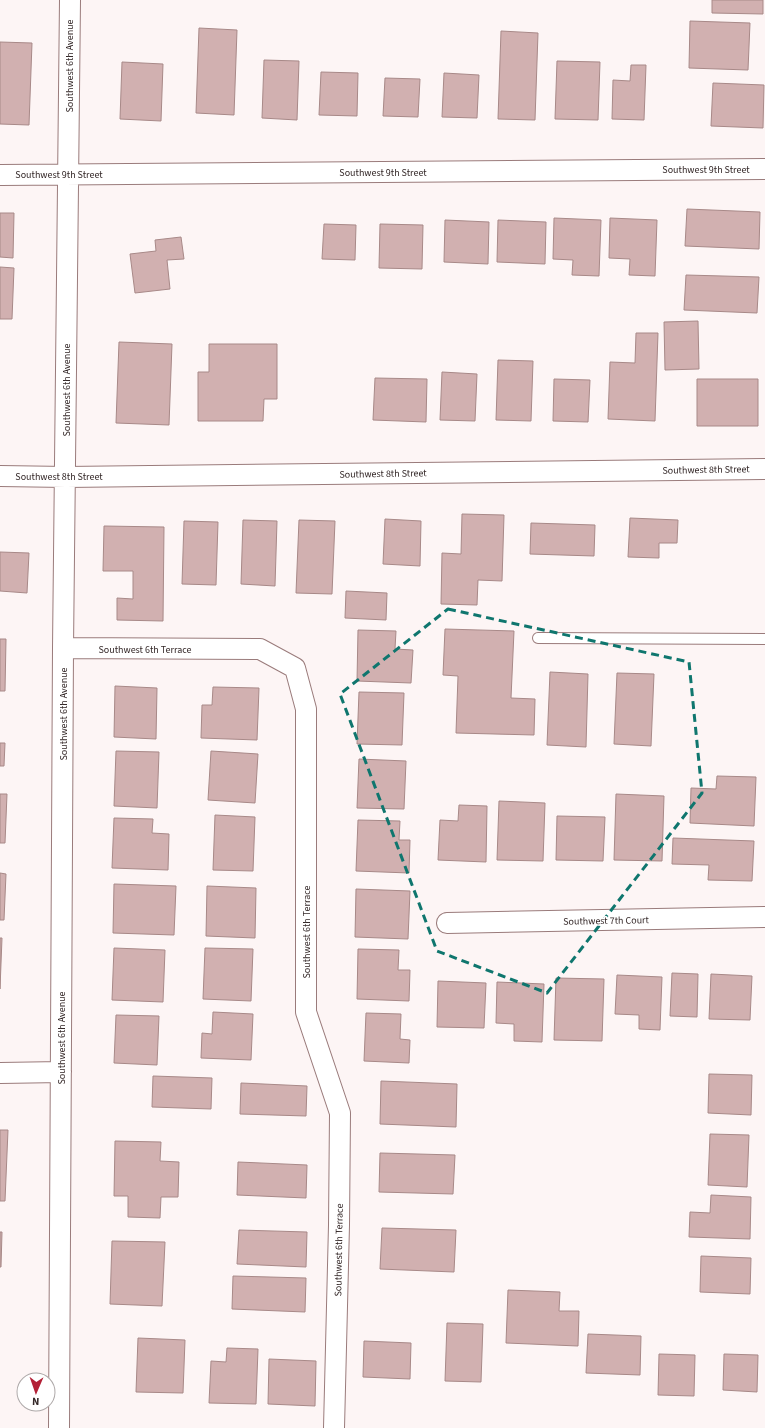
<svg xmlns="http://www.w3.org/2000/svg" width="765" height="1428" viewBox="0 0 765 1428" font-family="'Source Sans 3',sans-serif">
	<rect width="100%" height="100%" fill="#fdf5f5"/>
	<!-- building -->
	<path fill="#d1b0b0" stroke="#a88988" d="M 712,0 L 763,0 L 763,14 L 712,13 Z
		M 690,21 L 750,23 L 748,70 L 689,68 Z
		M 199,28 L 237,30 L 234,115 L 196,113 Z
		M 501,31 L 538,33 L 535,120 L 498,119 Z
		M 0,42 L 32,43 L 29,125 L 0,124 Z
		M 264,60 L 299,61 L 297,120 L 262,118 Z
		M 557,61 L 600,62 L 598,120 L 555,119 Z
		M 122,62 L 163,64 L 161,121 L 120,119 Z
		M 631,65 L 646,65 L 644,120 L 612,119 L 613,80 L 630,81 Z
		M 321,72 L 358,73 L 357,116 L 319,115 Z
		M 444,73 L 479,75 L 477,118 L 442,117 Z
		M 385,78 L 420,79 L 418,117 L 383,116 Z
		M 713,83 L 764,85 L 763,128 L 711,126 Z
		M 687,209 L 760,212 L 759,249 L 685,246 Z
		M 0,213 L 14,213 L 13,258 L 0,257 Z
		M 554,218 L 601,220 L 599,276 L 572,275 L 573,260 L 553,259 Z
		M 610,218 L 657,220 L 655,276 L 629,275 L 630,259 L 609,258 Z
		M 445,220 L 489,222 L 488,264 L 444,262 Z
		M 498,220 L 546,222 L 545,264 L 497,262 Z
		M 324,224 L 356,225 L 355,260 L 322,259 Z
		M 380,224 L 423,225 L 422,269 L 379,268 Z
		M 181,237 L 184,259 L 167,260 L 170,289 L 135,293 L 130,254 L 156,251 L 155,240 Z
		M 0,267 L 14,268 L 12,319 L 0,319 Z
		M 686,275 L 759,277 L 757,313 L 684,310 Z
		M 698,321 L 699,369 L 665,370 L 664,322 Z
		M 636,333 L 658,333 L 655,421 L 608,419 L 610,362 L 635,363 Z
		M 119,342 L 172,344 L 169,425 L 116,423 Z
		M 209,344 L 277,344 L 277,399 L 264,399 L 263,421 L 198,421 L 198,372 L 209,372 Z
		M 498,360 L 533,361 L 531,421 L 496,420 Z
		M 442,372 L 477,374 L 475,421 L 440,420 Z
		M 375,378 L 427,379 L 426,422 L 373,420 Z
		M 554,379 L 590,380 L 588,422 L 553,421 Z
		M 697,379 L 758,379 L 758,426 L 697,426 Z
		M 462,514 L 504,515 L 502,581 L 478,580 L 477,605 L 441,604 L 442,553 L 461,554 Z
		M 630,518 L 678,520 L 677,543 L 659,543 L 659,558 L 628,557 Z
		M 385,519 L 421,521 L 420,566 L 383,564 Z
		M 243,520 L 277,521 L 275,586 L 241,584 Z
		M 299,520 L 335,521 L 332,594 L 296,593 Z
		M 184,521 L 218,522 L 216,585 L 182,584 Z
		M 531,523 L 595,525 L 594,556 L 530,554 Z
		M 104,526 L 164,527 L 163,621 L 117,620 L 117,598 L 133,599 L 133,571 L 103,571 Z
		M 0,552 L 29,553 L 27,593 L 0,591 Z
		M 346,591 L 387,593 L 386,620 L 345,618 Z
		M 445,629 L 514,631 L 511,698 L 535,699 L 534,735 L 456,733 L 458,676 L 443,675 Z
		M 358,630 L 396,631 L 395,649 L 413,650 L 411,683 L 357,681 Z
		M 0,639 L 6,639 L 5,691 L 0,691 Z
		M 550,672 L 588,674 L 586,747 L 547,745 Z
		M 617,673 L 654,674 L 651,746 L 614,744 Z
		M 115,686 L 157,688 L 156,739 L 114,737 Z
		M 213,687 L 259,688 L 257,740 L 201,738 L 202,705 L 212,705 Z
		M 359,692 L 404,693 L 402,745 L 357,744 Z
		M 0,743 L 5,743 L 4,766 L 0,766 Z
		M 116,751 L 159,752 L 157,808 L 114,806 Z
		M 211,751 L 258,754 L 255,803 L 208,800 Z
		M 359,759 L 406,761 L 404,809 L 357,808 Z
		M 717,776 L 756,777 L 754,826 L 690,823 L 691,788 L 716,789 Z
		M 0,794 L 7,794 L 5,843 L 0,843 Z
		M 616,794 L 664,796 L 662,861 L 614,860 Z
		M 499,801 L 545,803 L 543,861 L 497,860 Z
		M 459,805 L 487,806 L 486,862 L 438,860 L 440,820 L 458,821 Z
		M 215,815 L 255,817 L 253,871 L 213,870 Z
		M 557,816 L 605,817 L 603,861 L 556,860 Z
		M 114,818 L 153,819 L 152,833 L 169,834 L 168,870 L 112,868 Z
		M 358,820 L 400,821 L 399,840 L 410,840 L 409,873 L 356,871 Z
		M 673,838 L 754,841 L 752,881 L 708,880 L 709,865 L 672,864 Z
		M 0,873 L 6,874 L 4,920 L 0,920 Z
		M 114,884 L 176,886 L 174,935 L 113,933 Z
		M 207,886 L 256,888 L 255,938 L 206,936 Z
		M 356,889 L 410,891 L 408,939 L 355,937 Z
		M 0,938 L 2,938 L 0,989 Z
		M 114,948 L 165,950 L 163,1002 L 112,1000 Z
		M 205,948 L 253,949 L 251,1001 L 203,999 Z
		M 358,949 L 399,950 L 398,970 L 410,970 L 409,1001 L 357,999 Z
		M 672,973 L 698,974 L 697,1017 L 670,1016 Z
		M 711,974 L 752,976 L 750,1020 L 709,1019 Z
		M 617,975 L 662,977 L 660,1030 L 639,1029 L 639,1015 L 615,1014 Z
		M 556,978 L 604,979 L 602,1041 L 554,1040 Z
		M 438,981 L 486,983 L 484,1028 L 437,1027 Z
		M 497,982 L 544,984 L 542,1042 L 514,1041 L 514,1024 L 496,1023 Z
		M 213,1012 L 253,1014 L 251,1060 L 201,1058 L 202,1033 L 212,1034 Z
		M 366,1013 L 401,1014 L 400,1039 L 410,1040 L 409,1063 L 364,1061 Z
		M 116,1015 L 159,1016 L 157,1065 L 114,1063 Z
		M 709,1074 L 752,1075 L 751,1115 L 708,1113 Z
		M 153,1076 L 212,1078 L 211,1109 L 152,1107 Z
		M 381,1081 L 457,1084 L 456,1127 L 380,1124 Z
		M 241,1083 L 307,1086 L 306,1116 L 240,1114 Z
		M 0,1130 L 8,1130 L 5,1201 L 0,1201 Z
		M 710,1134 L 749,1135 L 747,1187 L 708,1185 Z
		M 115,1141 L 161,1142 L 160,1161 L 179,1162 L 178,1197 L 161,1197 L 160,1218 L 128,1217 L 128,1196 L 114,1196 Z
		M 380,1153 L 455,1155 L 453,1194 L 379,1192 Z
		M 238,1162 L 307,1165 L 306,1198 L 237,1195 Z
		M 711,1195 L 751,1197 L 750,1239 L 689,1237 L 690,1212 L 710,1213 Z
		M 382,1228 L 456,1230 L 454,1272 L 380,1269 Z
		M 239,1230 L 307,1232 L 306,1267 L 237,1264 Z
		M 0,1232 L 2,1232 L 1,1267 L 0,1267 Z
		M 112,1241 L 165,1242 L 162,1306 L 110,1304 Z
		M 701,1256 L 751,1258 L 750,1294 L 700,1292 Z
		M 233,1276 L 306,1278 L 305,1312 L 232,1309 Z
		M 508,1290 L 560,1292 L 559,1311 L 579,1311 L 578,1346 L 506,1343 Z
		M 447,1323 L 483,1324 L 481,1382 L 445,1381 Z
		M 588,1334 L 641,1336 L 640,1375 L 586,1373 Z
		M 138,1338 L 185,1340 L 183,1393 L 136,1392 Z
		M 364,1341 L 411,1343 L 410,1379 L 363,1377 Z
		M 227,1348 L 258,1349 L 256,1404 L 209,1403 L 211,1361 L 226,1362 Z
		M 659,1354 L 695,1355 L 694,1396 L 658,1395 Z
		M 724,1354 L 758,1355 L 757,1392 L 723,1390 Z
		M 269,1359 L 316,1361 L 315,1406 L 268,1404 Z"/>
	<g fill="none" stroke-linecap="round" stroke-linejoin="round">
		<!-- lane casing -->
		<g stroke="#9a7b7b" stroke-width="12">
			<path id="lane" d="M 538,638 L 765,639"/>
		</g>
		<!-- street casing -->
		<g stroke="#9a7b7b" stroke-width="22">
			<path id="street" d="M 0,175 L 765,169
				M 0,476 L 66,477 L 765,469
				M 63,648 L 260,649 L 295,668 L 306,709 L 306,1012 L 340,1113 L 339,1225 L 334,1428
				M 447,923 L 765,917
				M 0,1073 L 61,1072
				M 59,1428 L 63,648 L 70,0"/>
		</g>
		<!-- lane -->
		<use href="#lane" stroke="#fff" stroke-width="10"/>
		<!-- street -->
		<use href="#street" stroke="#fff" stroke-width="20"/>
	</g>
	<!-- marked area -->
	<path fill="none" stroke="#0f766e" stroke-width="3" stroke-dasharray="8 5" stroke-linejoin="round" d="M 448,609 L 689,662 L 702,793 L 547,993 L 437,951 L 340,694 Z"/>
	<g text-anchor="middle" stroke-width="3" stroke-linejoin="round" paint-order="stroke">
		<!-- street labels -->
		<g font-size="10" fill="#342828" stroke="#fff">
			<text transform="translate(69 66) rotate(-90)" y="4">Southwest 6th Avenue</text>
			<text x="706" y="173">Southwest 9th Street</text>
			<text x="383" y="176">Southwest 9th Street</text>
			<text x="59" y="178">Southwest 9th Street</text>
			<text transform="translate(66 390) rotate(-90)" y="4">Southwest 6th Avenue</text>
			<text transform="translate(706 469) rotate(-1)" y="4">Southwest 8th Street</text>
			<text transform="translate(383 473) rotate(-1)" y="4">Southwest 8th Street</text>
			<text x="59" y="480">Southwest 8th Street</text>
			<text x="145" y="653">Southwest 6th Terrace</text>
			<text transform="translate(63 714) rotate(-90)" y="4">Southwest 6th Avenue</text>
			<text transform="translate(606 920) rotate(-1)" y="4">Southwest 7th Court</text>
			<text transform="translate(306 932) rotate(-90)" y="4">Southwest 6th Terrace</text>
			<text transform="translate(61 1038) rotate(-90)" y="4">Southwest 6th Avenue</text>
			<text transform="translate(338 1250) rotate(-89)" y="4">Southwest 6th Terrace</text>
		</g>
	</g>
	<!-- north arrow -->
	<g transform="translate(36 1392) rotate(182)"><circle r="19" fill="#ffffff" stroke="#aea9a9"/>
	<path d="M0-3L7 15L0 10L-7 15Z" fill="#b32036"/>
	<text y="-6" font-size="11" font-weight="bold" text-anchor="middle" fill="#342828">N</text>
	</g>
</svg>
